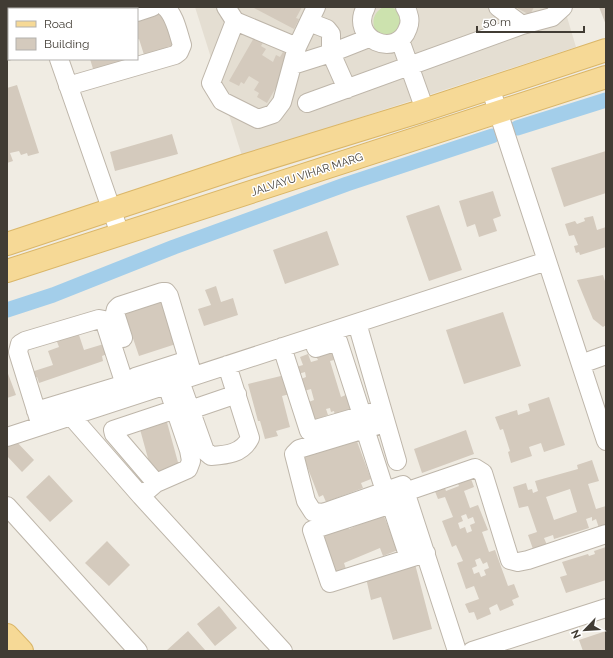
<svg xmlns="http://www.w3.org/2000/svg" width="613" height="658" viewBox="0 0 613 658" font-family="Raleway,sans-serif">
	<rect width="100%" height="100%" fill="#f0ece3"/>
	<!-- residential -->
	<path fill="#e4ded2" d="M 195,7 L 564,7 L 576,47 L 242,156 Z"/>
	<!-- green -->
	<path fill="#cce2ae" d="M 383,7 L 390,7 L 398,10 L 404,24 L 390,37 L 376,32 C 371,22 373,13 383,7 Z"/>
	<g fill="none" stroke-linecap="round" stroke-linejoin="round">
		<!-- stream -->
		<path stroke="#a3ceea" stroke-width="4.5" d="M 507,131 L 517,128"/>
		<!-- canal -->
		<path stroke="#a3ceea" stroke-width="15" d="M 517,128 L 606,100
			M 7,310 L 53,295 L 174,247 L 347,184 L 492,136"/>
	</g>
	<!-- building -->
	<path fill="#d4cabd" fill-rule="evenodd" d="M 7,7 L 13,7 L 14,9 L 9,9 L 9,30 L 7,31 Z
		M 252,7 L 302,7 L 296,18 L 299,19 L 294,29 Z
		M 515,7 L 534,7 L 530,15 Z
		M 599,7 L 606,7 L 606,25 Z
		M 163,12 L 175,49 L 145,58 L 139,39 L 137,40 L 137,20 Z
		M 255,36 L 264,41 L 261,46 L 266,49 L 262,55 L 273,62 L 276,55 L 280,57 L 283,52 L 293,58 L 267,103 L 257,97 L 259,93 L 254,90 L 259,82 L 249,76 L 244,84 L 241,82 L 239,86 L 229,81 Z
		M 90,59 L 128,59 L 128,61 L 94,72 Z
		M 17,85 L 39,153 L 28,156 L 27,153 L 21,155 L 19,151 L 10,153 L 13,161 L 7,163 L 7,88 Z
		M 172,134 L 178,154 L 115,171 L 110,152 Z
		M 606,151 L 606,193 L 564,207 L 551,168 Z
		M 493,191 L 501,216 L 493,219 L 497,231 L 479,237 L 475,224 L 467,227 L 459,201 Z
		M 439,205 L 462,270 L 429,281 L 406,216 Z
		M 593,216 L 597,230 L 606,227 L 606,247 L 580,255 L 579,252 L 576,253 L 574,246 L 578,245 L 574,235 L 569,236 L 565,224 L 575,221 L 577,224 L 585,221 L 584,218 Z
		M 327,231 L 339,265 L 285,284 L 273,250 Z
		M 603,275 L 606,284 L 606,325 L 603,327 L 593,319 L 577,280 Z
		M 216,286 L 221,302 L 233,298 L 238,315 L 204,326 L 198,309 L 211,305 L 205,290 Z
		M 163,295 L 179,343 L 139,356 L 123,309 Z
		M 503,312 L 521,366 L 464,384 L 446,330 Z
		M 78,332 L 84,350 L 107,343 L 110,353 L 102,356 L 103,361 L 39,383 L 37,377 L 30,379 L 28,373 L 53,365 L 48,351 L 59,347 L 56,339 Z
		M 331,348 L 334,360 L 330,361 L 341,397 L 348,394 L 353,410 L 335,416 L 334,411 L 331,412 L 330,408 L 326,409 L 328,415 L 312,421 L 306,403 L 314,400 L 311,389 L 304,391 L 301,379 L 306,377 L 305,372 L 298,374 L 296,367 L 303,365 L 300,357 L 308,354 L 311,362 L 318,360 L 316,356 Z
		M 7,371 L 16,395 L 7,398 Z
		M 285,375 L 290,394 L 282,396 L 290,427 L 276,431 L 278,436 L 265,439 L 260,421 L 258,421 L 248,384 Z
		M 549,397 L 565,445 L 544,452 L 541,443 L 529,447 L 532,456 L 511,463 L 508,452 L 510,451 L 503,429 L 500,430 L 495,417 L 517,410 L 518,415 L 530,411 L 528,404 Z
		M 165,415 L 179,466 L 152,473 L 138,422 Z
		M 466,430 L 474,454 L 422,473 L 414,449 Z
		M 355,436 L 371,479 L 361,483 L 363,488 L 326,502 L 323,495 L 319,497 L 303,456 Z
		M 13,438 L 34,460 L 22,472 L 7,456 L 7,444 Z
		M 592,460 L 599,481 L 588,484 L 596,509 L 606,506 L 606,526 L 599,528 L 596,519 L 592,521 L 592,517 L 586,519 L 589,528 L 554,539 L 553,535 L 544,538 L 547,545 L 533,549 L 528,535 L 537,532 L 528,506 L 519,508 L 513,487 L 526,483 L 528,490 L 532,489 L 533,493 L 538,491 L 535,481 L 578,469 L 577,465 ZM 570,489 L 577,512 L 554,520 L 546,497 Z
		M 49,475 L 73,501 L 50,522 L 26,497 Z
		M 470,476 L 474,487 L 464,491 L 470,508 L 478,505 L 488,530 L 482,532 L 489,552 L 495,550 L 508,586 L 514,584 L 519,597 L 512,600 L 514,605 L 500,611 L 497,604 L 489,608 L 491,614 L 477,620 L 474,612 L 469,613 L 465,604 L 479,599 L 474,586 L 466,589 L 457,563 L 463,561 L 456,545 L 452,547 L 442,521 L 453,517 L 445,497 L 438,499 L 434,489 L 444,485 L 446,491 L 459,486 L 457,481 ZM 466,514 L 468,519 L 473,517 L 475,523 L 470,525 L 472,531 L 467,533 L 465,527 L 460,529 L 458,523 L 463,521 L 461,516 ZM 480,558 L 483,564 L 487,562 L 489,568 L 484,570 L 486,575 L 481,577 L 479,572 L 474,574 L 472,568 L 477,566 L 475,560 Z
		M 381,509 L 398,550 L 383,556 L 380,548 L 344,563 L 347,572 L 337,576 L 316,538 L 348,526 L 349,529 L 360,524 L 359,523 Z
		M 107,541 L 130,565 L 109,586 L 85,563 Z
		M 606,547 L 606,580 L 566,593 L 560,577 L 567,575 L 562,562 L 588,554 L 589,556 L 595,554 L 594,551 Z
		M 415,564 L 432,629 L 393,640 L 381,597 L 371,600 L 366,578 Z
		M 219,606 L 237,628 L 215,646 L 197,624 Z
		M 188,631 L 206,651 L 166,651 Z
		M 606,631 L 606,651 L 583,651 L 579,640 Z"/>
	<g fill="none" stroke-linecap="round" stroke-linejoin="round">
		<!-- minor casing -->
		<g stroke="#beb6aa" stroke-width="20">
			<path id="minor" d="M 41,7 L 42,9
				M 226,7 L 235,21 L 211,83 L 222,101 L 258,119 L 273,114 L 282,102 L 297,47 L 316,7
				M 366,7 C 348,39 397,60 408,28 C 411,21 409,13 405,7
				M 498,7 L 522,25
				M 137,12 L 152,7
				M 235,21 L 297,47
				M 309,22 L 327,29 L 331,34 L 331,53 L 347,89
				M 400,40 L 425,110
				M 7,51 L 9,50
				M 59,59 L 120,234
				M 293,65 L 331,53 L 369,38
				M 68,86 L 175,55 L 179,52 L 182,45 C 178,33 175,15 165,7
				M 490,87 L 606,441
				M 307,103 L 522,25 L 552,17 L 563,7
				M 357,323 L 397,461
				M 123,338 L 115,313 L 116,309 L 119,306 L 162,292 L 166,292 L 169,296 L 193,376
				M 282,347 L 309,431 L 381,410
				M 316,348 L 338,341 L 362,415
				M 581,364 L 606,355
				M 135,377 L 188,360
				M 180,381 L 205,451 L 211,456 C 226,455 242,454 250,438 L 227,365
				M 190,410 L 237,394
				M 36,411 L 125,384
				M 71,416 L 141,496 L 283,651
				M 385,423 L 299,449 L 294,454 L 306,501 L 313,512 L 323,513 L 403,485
				M 41,426 L 18,352 L 20,344 L 25,341 L 99,319 L 104,320 L 129,397
				M 365,429 L 385,491
				M 7,437 L 547,261
				M 156,483 L 114,434 L 113,430 L 176,409
				M 404,488 L 457,651
				M 405,492 L 475,468 L 483,473 L 510,560 L 518,562 L 528,560 L 606,534
				M 141,496 L 156,483 L 188,469 L 191,461 L 189,450 L 167,385
				M 407,499 L 312,530 L 330,583 L 426,553
				M 391,504 L 409,558
				M 7,506 L 138,651
				M 472,651 L 606,608"/>
		</g>
		<!-- major casing -->
		<g stroke="#dab668" stroke-width="24">
			<path id="major" d="M 7,244 L 243,166 L 415,113 L 606,50
				M 7,271 L 606,77
				M 7,635 L 22,651"/>
		</g>
		<!-- minor -->
		<use href="#minor" stroke="#fff" stroke-width="18"/>
		<!-- major -->
		<use href="#major" stroke="#f6d996" stroke-width="22"/>
	</g>
	<g text-anchor="middle" stroke-width="3" stroke-linejoin="round" paint-order="stroke">
		<!-- street labels -->
		<g font-size="11" fill="#413c34" stroke="#fff">
			<text transform="translate(307 174) rotate(-18)" y="4">JALVAYU VIHAR MARG</text>
		</g>
	</g>
	<!-- border -->
	<rect width="613" height="658" fill="none" stroke="#413c34" stroke-width="16"/>
	<!-- legend -->
	<rect x="8" y="8" width="130" height="52" fill="#ffffff" stroke="#b3b1ae"/>
	<rect x="16" y="21" width="20" height="6" fill="#f6d996" stroke="#b3b1ae"/>
	<text x="44" y="28" font-size="12" fill="#413c34">Road</text>
	<rect x="16" y="38" width="20" height="12" fill="#d4cabd" stroke="#b3b1ae"/>
	<text x="44" y="48" font-size="12" fill="#413c34">Building</text>
	<!-- north arrow -->
	<g transform="translate(585 630) rotate(245)" stroke="#ffffff" stroke-width="3" paint-order="stroke">
	<path d="M0-3L7 15L0 10L-7 15Z" fill="#413c34"/>
	<text y="-6" font-size="11" font-weight="bold" text-anchor="middle" fill="#413c34">N</text>
	</g>
	<!-- scale -->
	<path d="M477 26v6h107v-6" fill="none" stroke="#413c34" stroke-width="2"/>
	<text x="483" y="26" font-size="12" fill="#413c34" stroke="#ffffff" stroke-width="3" paint-order="stroke">50 m</text>
</svg>
